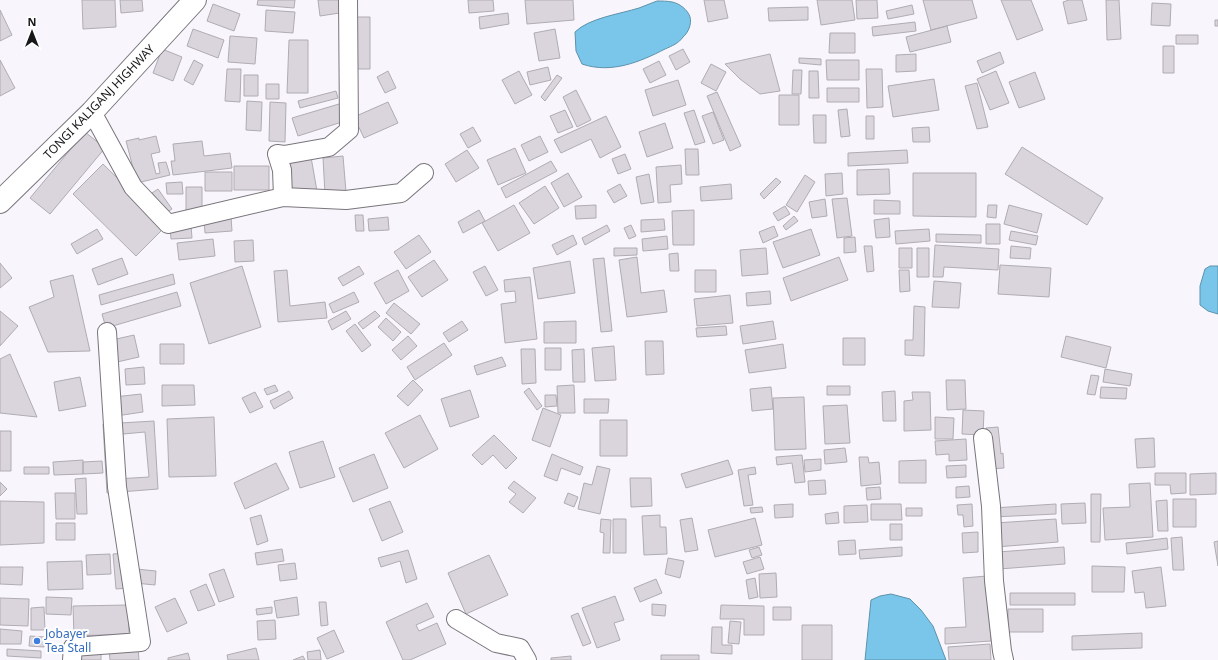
<svg xmlns="http://www.w3.org/2000/svg" width="1218" height="660" viewBox="0 0 1218 660" font-family="'Noto Sans',sans-serif">
	<rect width="100%" height="100%" fill="#f9f5fc"/>
	<!-- water -->
	<path fill="#7ac6ea" stroke="#5d92ab" d="M 657,1 C 662,1 667,1 672,2 C 679,3 688,10 690,17 C 692,24 688,33 683,37 C 679,43 672,46 665,49 C 640,62 611,74 582,64 L 576,51 L 575,32 C 589,18 620,14 639,8 C 645,6 651,3 657,1 Z
		M 1210,266 L 1218,266 L 1218,314 L 1208,311 L 1200,305 L 1200,286 L 1205,269 Z
		M 891,594 L 910,599 L 921,610 L 933,626 L 946,660 L 865,660 L 871,600 L 880,596 Z"/>
	<!-- building -->
	<path fill="#dad5dc" stroke="#b0acb3" fill-rule="evenodd" d="M 82,0 L 115,0 L 116,27 L 83,29 Z
		M 120,0 L 142,0 L 143,11 L 121,13 Z
		M 258,0 L 295,0 L 294,8 L 257,5 Z
		M 318,0 L 344,0 L 346,12 L 320,16 Z
		M 468,0 L 493,0 L 494,11 L 469,13 Z
		M 525,0 L 573,0 L 574,20 L 527,24 Z
		M 704,0 L 724,0 L 728,18 L 708,22 Z
		M 817,0 L 852,0 L 855,20 L 821,25 Z
		M 856,0 L 877,0 L 878,18 L 857,19 Z
		M 923,0 L 972,0 L 977,18 L 931,30 Z
		M 1001,0 L 1031,0 L 1043,30 L 1017,40 Z
		M 1069,0 L 1082,0 L 1087,20 L 1068,24 L 1063,2 Z
		M 1106,0 L 1119,0 L 1121,39 L 1107,40 Z
		M 1152,3 L 1171,4 L 1170,26 L 1151,25 Z
		M 213,4 L 240,14 L 234,31 L 207,21 Z
		M 912,5 L 914,14 L 888,19 L 886,11 Z
		M 808,7 L 808,20 L 769,21 L 768,8 Z
		M 0,10 L 12,35 L 0,41 Z
		M 266,10 L 295,12 L 293,33 L 265,31 Z
		M 508,13 L 509,24 L 480,29 L 479,17 Z
		M 355,17 L 370,17 L 370,69 L 354,69 Z
		M 1215,20 L 1218,20 L 1218,26 L 1215,26 Z
		M 915,22 L 916,31 L 873,36 L 872,27 Z
		M 947,26 L 951,42 L 910,52 L 906,37 Z
		M 193,29 L 224,40 L 218,58 L 187,46 Z
		M 555,29 L 560,58 L 539,61 L 534,33 Z
		M 830,33 L 855,33 L 855,53 L 829,53 Z
		M 1176,35 L 1198,35 L 1198,44 L 1176,44 Z
		M 230,36 L 257,38 L 255,64 L 228,62 Z
		M 289,40 L 308,40 L 308,93 L 287,93 Z
		M 1163,46 L 1174,46 L 1174,73 L 1163,73 Z
		M 162,49 L 182,57 L 173,81 L 153,73 Z
		M 683,49 L 690,62 L 676,70 L 669,56 Z
		M 1000,52 L 1004,63 L 982,73 L 977,61 Z
		M 770,54 L 780,91 L 760,94 L 740,79 L 725,64 Z
		M 916,54 L 916,71 L 896,72 L 896,55 Z
		M 799,58 L 821,59 L 821,65 L 799,63 Z
		M 0,60 L 15,88 L 0,96 Z
		M 194,60 L 203,65 L 193,85 L 184,80 Z
		M 826,60 L 859,60 L 859,80 L 827,80 Z
		M 659,61 L 666,75 L 650,83 L 643,69 Z
		M 711,64 L 726,72 L 716,91 L 701,83 Z
		M 548,67 L 551,80 L 530,85 L 527,72 Z
		M 227,69 L 241,69 L 240,102 L 225,101 Z
		M 866,69 L 882,69 L 883,107 L 867,108 Z
		M 793,70 L 802,70 L 801,94 L 792,94 Z
		M 388,71 L 396,88 L 385,93 L 377,77 Z
		M 519,71 L 532,95 L 515,104 L 502,80 Z
		M 809,71 L 818,71 L 819,98 L 809,98 Z
		M 996,71 L 1009,103 L 990,110 L 977,79 Z
		M 1035,72 L 1045,99 L 1019,108 L 1009,82 Z
		M 244,75 L 258,75 L 258,96 L 244,96 Z
		M 557,75 L 562,78 L 545,101 L 541,97 Z
		M 934,79 L 939,110 L 893,117 L 888,86 Z
		M 678,80 L 686,105 L 653,116 L 645,90 Z
		M 977,83 L 988,127 L 977,129 L 965,86 Z
		M 266,84 L 279,84 L 279,99 L 266,99 Z
		M 827,88 L 859,88 L 859,102 L 827,102 Z
		M 576,90 L 591,120 L 577,127 L 563,97 Z
		M 336,91 L 338,98 L 300,108 L 298,101 Z
		M 717,92 L 741,146 L 730,151 L 707,96 Z
		M 779,95 L 799,95 L 799,125 L 779,125 Z
		M 247,101 L 262,102 L 261,131 L 246,130 Z
		M 270,102 L 286,103 L 285,142 L 269,141 Z
		M 388,102 L 398,123 L 364,138 L 354,117 Z
		M 339,104 L 345,121 L 298,136 L 292,118 Z
		M 847,109 L 850,136 L 841,137 L 838,110 Z
		M 565,110 L 573,127 L 558,133 L 550,116 Z
		M 694,110 L 705,142 L 695,145 L 684,113 Z
		M 713,112 L 724,140 L 713,144 L 702,116 Z
		M 813,115 L 826,115 L 826,143 L 814,143 Z
		M 606,116 L 621,147 L 600,158 L 591,139 L 561,153 L 554,140 Z
		M 866,116 L 874,116 L 874,139 L 866,139 Z
		M 665,123 L 673,148 L 647,157 L 639,132 Z
		M 473,127 L 481,141 L 468,148 L 460,134 Z
		M 929,127 L 930,142 L 913,142 L 912,128 Z
		M 85,132 L 105,148 L 50,214 L 30,198 Z
		M 156,136 L 160,152 L 151,154 L 156,174 L 160,173 L 158,163 L 166,162 L 170,175 L 137,183 L 126,141 L 139,138 L 139,140 Z
		M 540,136 L 548,152 L 529,161 L 521,145 Z
		M 202,141 L 204,156 L 230,153 L 232,168 L 173,175 L 171,161 L 175,161 L 173,144 Z
		M 1022,147 L 1103,198 L 1087,225 L 1005,174 Z
		M 515,148 L 526,173 L 498,185 L 487,160 Z
		M 685,149 L 698,149 L 699,175 L 686,175 Z
		M 467,150 L 479,168 L 456,182 L 445,164 Z
		M 907,150 L 908,163 L 848,166 L 848,153 Z
		M 625,154 L 631,169 L 618,174 L 612,159 Z
		M 343,156 L 346,192 L 325,194 L 323,158 Z
		M 311,157 L 317,191 L 292,195 L 286,162 Z
		M 551,161 L 557,171 L 506,198 L 501,188 Z
		M 103,164 L 166,226 L 136,256 L 73,194 Z
		M 681,165 L 682,184 L 670,185 L 671,202 L 658,203 L 656,167 Z
		M 234,166 L 269,166 L 269,190 L 234,190 Z
		M 889,169 L 890,194 L 857,195 L 857,170 Z
		M 205,172 L 232,172 L 232,191 L 205,191 Z
		M 568,173 L 582,197 L 564,207 L 551,183 Z
		M 842,173 L 843,194 L 826,196 L 825,174 Z
		M 913,173 L 976,173 L 976,217 L 913,216 Z
		M 649,174 L 654,202 L 641,204 L 636,177 Z
		M 805,175 L 815,182 L 797,212 L 786,205 Z
		M 776,178 L 781,182 L 764,199 L 760,194 Z
		M 182,182 L 183,194 L 167,194 L 166,183 Z
		M 620,184 L 627,196 L 614,203 L 607,191 Z
		M 731,184 L 732,199 L 701,201 L 700,187 Z
		M 545,186 L 559,208 L 534,224 L 519,203 Z
		M 186,187 L 202,187 L 202,214 L 186,214 Z
		M 158,189 L 172,209 L 166,213 L 152,193 Z
		M 847,198 L 852,236 L 837,238 L 832,199 Z
		M 825,199 L 827,216 L 812,218 L 809,202 Z
		M 874,200 L 900,201 L 900,214 L 874,214 Z
		M 514,205 L 530,233 L 498,251 L 482,223 Z
		M 596,205 L 596,218 L 576,219 L 575,206 Z
		M 988,205 L 997,205 L 996,218 L 987,217 Z
		M 1009,205 L 1042,214 L 1037,233 L 1004,224 Z
		M 785,206 L 790,214 L 778,221 L 773,213 Z
		M 479,210 L 485,221 L 463,233 L 458,222 Z
		M 694,210 L 694,245 L 673,245 L 672,211 Z
		M 355,215 L 363,215 L 364,231 L 356,231 Z
		M 794,216 L 798,221 L 786,230 L 783,226 Z
		M 231,217 L 232,231 L 205,233 L 204,220 Z
		M 388,217 L 389,230 L 369,231 L 368,219 Z
		M 889,218 L 890,237 L 876,238 L 874,220 Z
		M 664,219 L 665,230 L 641,232 L 641,220 Z
		M 986,224 L 1000,224 L 1000,244 L 986,244 Z
		M 191,225 L 192,238 L 171,239 L 170,227 Z
		M 607,225 L 610,231 L 585,245 L 582,238 Z
		M 631,225 L 636,236 L 629,239 L 624,228 Z
		M 774,226 L 778,236 L 763,243 L 759,232 Z
		M 97,229 L 103,239 L 77,254 L 71,244 Z
		M 811,229 L 820,255 L 783,268 L 773,242 Z
		M 929,229 L 930,241 L 896,244 L 895,231 Z
		M 1011,231 L 1038,236 L 1036,245 L 1009,240 Z
		M 936,234 L 981,235 L 981,243 L 936,242 Z
		M 419,235 L 431,252 L 406,269 L 394,252 Z
		M 573,235 L 577,244 L 557,255 L 552,245 Z
		M 667,236 L 668,249 L 643,251 L 642,239 Z
		M 855,237 L 856,252 L 844,253 L 844,238 Z
		M 213,239 L 215,256 L 179,260 L 177,243 Z
		M 253,240 L 254,261 L 235,262 L 234,241 Z
		M 935,245 L 999,249 L 998,270 L 944,267 L 943,277 L 933,277 Z
		M 864,246 L 872,246 L 874,271 L 867,272 Z
		M 1011,246 L 1031,248 L 1030,259 L 1010,258 Z
		M 614,248 L 637,248 L 637,255 L 614,256 Z
		M 766,248 L 768,274 L 742,276 L 740,250 Z
		M 899,248 L 912,248 L 912,268 L 899,268 Z
		M 917,248 L 929,248 L 929,277 L 917,277 Z
		M 678,253 L 679,271 L 670,271 L 669,254 Z
		M 637,257 L 641,293 L 664,290 L 667,312 L 627,317 L 619,260 Z
		M 839,257 L 848,280 L 791,301 L 783,278 Z
		M 122,258 L 128,274 L 98,285 L 92,269 Z
		M 604,258 L 612,331 L 601,332 L 593,259 Z
		M 434,260 L 448,280 L 422,297 L 408,277 Z
		M 570,261 L 575,293 L 538,299 L 533,268 Z
		M 0,263 L 12,278 L 0,288 Z
		M 1000,265 L 1051,268 L 1049,297 L 998,294 Z
		M 242,266 L 261,327 L 209,344 L 190,283 Z
		M 359,266 L 364,274 L 343,286 L 338,278 Z
		M 485,266 L 498,290 L 486,296 L 473,272 Z
		M 287,270 L 290,306 L 325,302 L 327,318 L 278,322 L 274,271 Z
		M 398,270 L 409,291 L 386,304 L 374,283 Z
		M 695,270 L 716,270 L 716,292 L 695,292 Z
		M 899,270 L 909,270 L 910,291 L 900,292 Z
		M 173,274 L 175,284 L 101,305 L 99,295 Z
		M 73,275 L 90,351 L 48,352 L 29,307 L 54,297 L 50,281 Z
		M 530,277 L 537,339 L 505,343 L 501,304 L 516,302 L 515,291 L 505,292 L 504,280 Z
		M 934,281 L 961,283 L 959,308 L 932,307 Z
		M 770,291 L 771,304 L 747,306 L 746,293 Z
		M 177,292 L 181,306 L 106,328 L 102,314 Z
		M 354,292 L 359,302 L 333,313 L 329,304 Z
		M 730,295 L 733,323 L 697,326 L 694,299 Z
		M 394,303 L 420,324 L 411,334 L 386,313 Z
		M 914,306 L 925,307 L 924,356 L 905,355 L 905,340 L 913,340 Z
		M 0,311 L 18,326 L 0,346 Z
		M 346,311 L 351,319 L 332,330 L 328,321 Z
		M 375,311 L 380,316 L 363,329 L 358,323 Z
		M 386,318 L 401,332 L 393,341 L 378,327 Z
		M 462,321 L 468,330 L 449,342 L 443,333 Z
		M 576,321 L 576,343 L 544,343 L 544,322 Z
		M 773,321 L 776,339 L 743,344 L 740,326 Z
		M 355,324 L 371,345 L 362,352 L 346,331 Z
		M 726,326 L 727,335 L 697,337 L 696,328 Z
		M 134,335 L 139,357 L 117,362 L 112,340 Z
		M 408,336 L 417,346 L 401,360 L 392,350 Z
		M 1066,336 L 1111,347 L 1106,368 L 1061,357 Z
		M 843,338 L 865,338 L 865,365 L 843,365 Z
		M 645,341 L 663,341 L 664,374 L 646,375 Z
		M 444,343 L 452,355 L 415,380 L 407,367 Z
		M 160,344 L 184,344 L 184,364 L 160,364 Z
		M 783,344 L 786,368 L 749,373 L 745,350 Z
		M 614,346 L 616,380 L 595,381 L 592,348 Z
		M 545,348 L 561,348 L 561,370 L 545,370 Z
		M 521,349 L 535,349 L 536,383 L 522,384 Z
		M 584,349 L 585,382 L 573,382 L 572,350 Z
		M 10,354 L 37,417 L 0,413 L 0,359 Z
		M 502,357 L 506,366 L 477,375 L 474,366 Z
		M 144,367 L 145,384 L 126,385 L 125,369 Z
		M 1105,369 L 1132,374 L 1130,386 L 1103,382 Z
		M 1091,375 L 1099,376 L 1095,395 L 1087,394 Z
		M 80,377 L 86,406 L 59,411 L 54,382 Z
		M 413,380 L 423,390 L 408,406 L 397,396 Z
		M 946,380 L 965,380 L 966,409 L 947,410 Z
		M 162,385 L 194,385 L 195,405 L 162,406 Z
		M 275,385 L 278,391 L 267,395 L 264,389 Z
		M 574,385 L 575,413 L 558,413 L 557,386 Z
		M 827,386 L 850,386 L 850,395 L 827,395 Z
		M 771,387 L 773,409 L 752,411 L 750,389 Z
		M 1101,387 L 1127,388 L 1126,399 L 1100,398 Z
		M 529,388 L 542,406 L 537,410 L 524,392 Z
		M 470,390 L 479,417 L 450,427 L 441,399 Z
		M 289,391 L 293,398 L 274,409 L 270,401 Z
		M 895,391 L 896,421 L 883,421 L 882,392 Z
		M 255,392 L 263,407 L 250,413 L 242,398 Z
		M 912,392 L 930,392 L 931,430 L 904,431 L 904,401 L 913,400 Z
		M 141,394 L 143,412 L 116,416 L 114,397 Z
		M 545,395 L 556,395 L 557,406 L 545,407 Z
		M 804,397 L 806,449 L 775,450 L 773,398 Z
		M 584,399 L 609,399 L 608,413 L 584,413 Z
		M 847,405 L 850,443 L 825,444 L 823,406 Z
		M 543,408 L 561,415 L 550,447 L 532,440 Z
		M 963,410 L 984,411 L 983,435 L 962,434 Z
		M 420,415 L 438,449 L 404,468 L 385,433 Z
		M 214,417 L 216,476 L 169,477 L 167,419 Z
		M 935,417 L 954,418 L 953,439 L 935,439 Z
		M 600,420 L 627,420 L 627,456 L 600,456 Z
		M 154,421 L 158,489 L 107,493 L 103,424 ZM 145,432 L 149,477 L 116,479 L 112,435 Z
		M 998,427 L 1001,454 L 1003,453 L 1004,468 L 990,469 L 986,428 Z
		M 0,431 L 11,431 L 11,471 L 0,471 Z
		M 494,435 L 517,458 L 506,469 L 493,455 L 482,465 L 472,455 Z
		M 1154,438 L 1155,467 L 1137,468 L 1135,439 Z
		M 966,439 L 967,460 L 949,461 L 949,454 L 936,455 L 935,441 Z
		M 323,441 L 335,477 L 300,488 L 289,452 Z
		M 845,448 L 847,462 L 825,464 L 824,450 Z
		M 374,454 L 388,488 L 353,502 L 339,468 Z
		M 552,454 L 583,467 L 580,475 L 561,468 L 557,481 L 544,476 Z
		M 802,455 L 805,482 L 795,483 L 792,463 L 777,465 L 776,457 Z
		M 859,457 L 868,457 L 869,463 L 879,462 L 881,484 L 861,486 Z
		M 821,459 L 821,470 L 805,472 L 804,460 Z
		M 83,460 L 83,474 L 54,475 L 53,462 Z
		M 728,460 L 733,474 L 686,488 L 681,474 Z
		M 926,460 L 926,483 L 899,483 L 899,461 Z
		M 102,461 L 103,473 L 83,474 L 83,462 Z
		M 276,463 L 289,489 L 245,509 L 234,483 Z
		M 966,465 L 966,477 L 947,478 L 946,466 Z
		M 597,466 L 610,469 L 600,514 L 578,509 L 584,483 L 592,485 Z
		M 24,467 L 49,467 L 49,474 L 24,474 Z
		M 755,467 L 756,474 L 748,475 L 753,505 L 744,506 L 738,470 Z
		M 1155,473 L 1186,473 L 1186,493 L 1171,494 L 1170,485 L 1155,485 Z
		M 1216,473 L 1216,494 L 1190,495 L 1190,474 Z
		M 86,478 L 87,514 L 77,514 L 75,479 Z
		M 630,478 L 651,478 L 652,506 L 631,507 Z
		M 825,480 L 826,494 L 809,495 L 808,481 Z
		M 514,481 L 536,498 L 523,513 L 509,502 L 516,494 L 508,488 Z
		M 0,482 L 7,489 L 0,496 Z
		M 1150,483 L 1153,537 L 1105,540 L 1103,508 L 1130,507 L 1129,484 Z
		M 969,486 L 970,497 L 956,498 L 956,487 Z
		M 880,487 L 881,499 L 867,500 L 866,488 Z
		M 55,493 L 75,493 L 75,519 L 56,519 Z
		M 568,493 L 578,497 L 574,507 L 564,503 Z
		M 1091,494 L 1101,494 L 1100,542 L 1091,542 Z
		M 1173,499 L 1196,499 L 1196,527 L 1173,527 Z
		M 1167,500 L 1168,531 L 1158,531 L 1156,501 Z
		M 0,501 L 44,502 L 44,543 L 0,545 Z
		M 390,501 L 403,532 L 382,541 L 369,509 Z
		M 1085,503 L 1086,523 L 1062,524 L 1061,504 Z
		M 793,504 L 793,517 L 775,518 L 774,505 Z
		M 871,504 L 901,504 L 902,520 L 871,520 Z
		M 972,504 L 973,526 L 964,527 L 963,515 L 958,515 L 957,505 Z
		M 1056,504 L 1056,514 L 993,517 L 993,508 Z
		M 867,505 L 868,522 L 844,523 L 844,506 Z
		M 762,507 L 763,512 L 751,513 L 750,508 Z
		M 906,508 L 922,508 L 922,516 L 906,516 Z
		M 838,512 L 839,523 L 826,524 L 825,514 Z
		M 261,515 L 268,541 L 257,545 L 250,518 Z
		M 660,515 L 660,527 L 666,527 L 667,554 L 644,555 L 642,516 Z
		M 692,518 L 698,550 L 685,552 L 680,520 Z
		M 755,518 L 762,545 L 715,557 L 708,530 Z
		M 601,519 L 611,520 L 610,553 L 603,553 L 604,533 L 600,532 Z
		M 613,519 L 626,519 L 626,553 L 613,553 Z
		M 1056,519 L 1058,542 L 996,547 L 995,523 Z
		M 56,523 L 75,523 L 75,540 L 56,540 Z
		M 890,524 L 902,524 L 902,540 L 890,540 Z
		M 978,532 L 978,552 L 963,553 L 962,533 Z
		M 1182,537 L 1184,570 L 1173,570 L 1171,538 Z
		M 1167,538 L 1168,549 L 1127,554 L 1126,543 Z
		M 855,540 L 856,554 L 839,555 L 838,541 Z
		M 1218,541 L 1218,566 L 1214,542 Z
		M 759,547 L 762,555 L 752,558 L 749,550 Z
		M 902,547 L 902,556 L 860,559 L 859,550 Z
		M 1064,547 L 1065,564 L 999,569 L 998,552 Z
		M 282,549 L 284,561 L 257,565 L 255,553 Z
		M 408,550 L 417,579 L 406,583 L 400,561 L 381,567 L 378,558 Z
		M 126,553 L 129,588 L 116,589 L 113,554 Z
		M 110,554 L 111,574 L 87,575 L 86,555 Z
		M 489,555 L 508,595 L 466,614 L 448,573 Z
		M 760,557 L 764,569 L 747,574 L 743,562 Z
		M 668,558 L 684,561 L 680,578 L 665,574 Z
		M 82,561 L 83,589 L 48,590 L 47,562 Z
		M 295,563 L 297,579 L 280,581 L 278,565 Z
		M 1092,566 L 1125,567 L 1124,592 L 1092,592 Z
		M 0,567 L 23,567 L 22,585 L 0,584 Z
		M 1161,567 L 1166,606 L 1146,608 L 1144,592 L 1135,593 L 1132,571 Z
		M 136,569 L 156,571 L 155,585 L 135,583 Z
		M 224,569 L 234,597 L 219,602 L 209,574 Z
		M 776,573 L 777,597 L 760,598 L 759,574 Z
		M 987,576 L 991,641 L 945,644 L 945,628 L 966,627 L 963,578 Z
		M 755,578 L 758,597 L 749,599 L 746,580 Z
		M 656,579 L 662,593 L 640,602 L 634,588 Z
		M 206,584 L 215,605 L 198,611 L 190,591 Z
		M 1010,593 L 1075,593 L 1075,605 L 1010,605 Z
		M 615,596 L 624,620 L 614,623 L 620,640 L 597,648 L 582,608 Z
		M 46,597 L 72,598 L 71,615 L 46,614 Z
		M 297,597 L 299,615 L 277,618 L 274,601 Z
		M 0,598 L 29,599 L 28,626 L 0,625 Z
		M 175,598 L 187,623 L 167,632 L 155,607 Z
		M 319,602 L 326,602 L 328,625 L 321,626 Z
		M 427,603 L 434,617 L 416,625 L 419,631 L 437,623 L 446,644 L 410,660 L 403,660 L 386,622 Z
		M 652,604 L 666,605 L 665,616 L 652,615 Z
		M 128,605 L 129,634 L 74,636 L 73,606 Z
		M 721,605 L 764,606 L 764,635 L 744,635 L 744,619 L 720,619 Z
		M 44,607 L 45,630 L 31,630 L 31,608 Z
		M 272,607 L 272,613 L 257,615 L 256,609 Z
		M 773,607 L 791,607 L 791,620 L 773,620 Z
		M 1008,609 L 1043,609 L 1043,632 L 1008,632 Z
		M 578,613 L 591,643 L 583,646 L 571,616 Z
		M 275,620 L 276,639 L 258,640 L 257,621 Z
		M 730,621 L 741,622 L 739,644 L 728,643 Z
		M 802,625 L 832,625 L 832,660 L 802,660 Z
		M 712,627 L 722,627 L 722,645 L 732,645 L 732,654 L 711,653 Z
		M 0,629 L 22,631 L 21,644 L 0,644 Z
		M 334,630 L 344,652 L 327,659 L 317,638 Z
		M 1142,633 L 1142,648 L 1072,650 L 1072,636 Z
		M 30,636 L 44,637 L 44,647 L 29,646 Z
		M 990,644 L 991,660 L 949,660 L 948,647 Z
		M 138,648 L 139,660 L 110,660 L 109,650 Z
		M 256,648 L 259,660 L 228,660 L 227,655 Z
		M 7,649 L 41,651 L 41,658 L 7,656 Z
		M 101,650 L 101,660 L 75,660 L 75,651 Z
		M 320,650 L 321,660 L 308,660 L 307,652 Z
		M 188,653 L 190,660 L 168,660 L 168,658 Z
		M 661,655 L 699,655 L 699,660 L 661,660 Z
		M 303,656 L 305,660 L 293,660 Z
		M 571,656 L 571,660 L 551,660 L 551,658 Z"/>
	<g fill="none" stroke-linecap="round" stroke-linejoin="round">
		<!-- minor casing -->
		<g stroke="#79757b" stroke-width="20">
			<path id="minor" d="M 92,112 L 133,187 L 168,224 L 283,197 L 346,200 L 401,193 L 424,173
				M 283,197 L 282,170 L 277,154 L 284,155 L 329,147 L 349,130 L 348,0
				M 983,438 L 991,506 L 994,581 L 1002,651 L 1004,660
				M 456,619 L 496,643 L 520,648 L 527,660
				M 72,660 L 73,647 L 141,642 L 117,487 L 107,332"/>
		</g>
		<!-- primary casing -->
		<g stroke="#79757b" stroke-width="24">
			<path id="primary" d="M 0,202 L 92,112 L 195,0"/>
		</g>
		<!-- minor -->
		<use href="#minor" stroke="#fff" stroke-width="18"/>
		<!-- primary -->
		<use href="#primary" stroke="#fff" stroke-width="22"/>
	</g>
	<!-- markers -->
	<circle fill="#3f7fe0" stroke="#fff" stroke-width="1.5" cx="37" cy="641" r="4"/>
	<g text-anchor="middle" stroke-width="4" stroke-linejoin="round" paint-order="stroke">
		<!-- street labels -->
		<g font-size="12" fill="#181719" stroke="#fff">
			<text transform="translate(99 102) rotate(-46)" y="4">TONGI KALIGANJ HIGHWAY</text>
		</g>
		<!-- shop labels -->
		<g font-size="12" fill="#366cbe" stroke="#fff" text-anchor="start">
			<text x="45" y="638">Jobayer<tspan x="45" dy="14">Tea Stall</tspan></text>
		</g>
	</g>
	<!-- north arrow -->
	<g transform="translate(32 32)" stroke="#ffffff" stroke-width="3" paint-order="stroke">
	<path d="M0-3L7 15L0 10L-7 15Z" fill="#181719"/>
	<text y="-6" font-size="11" font-weight="bold" text-anchor="middle" fill="#181719">N</text>
	</g>
</svg>
